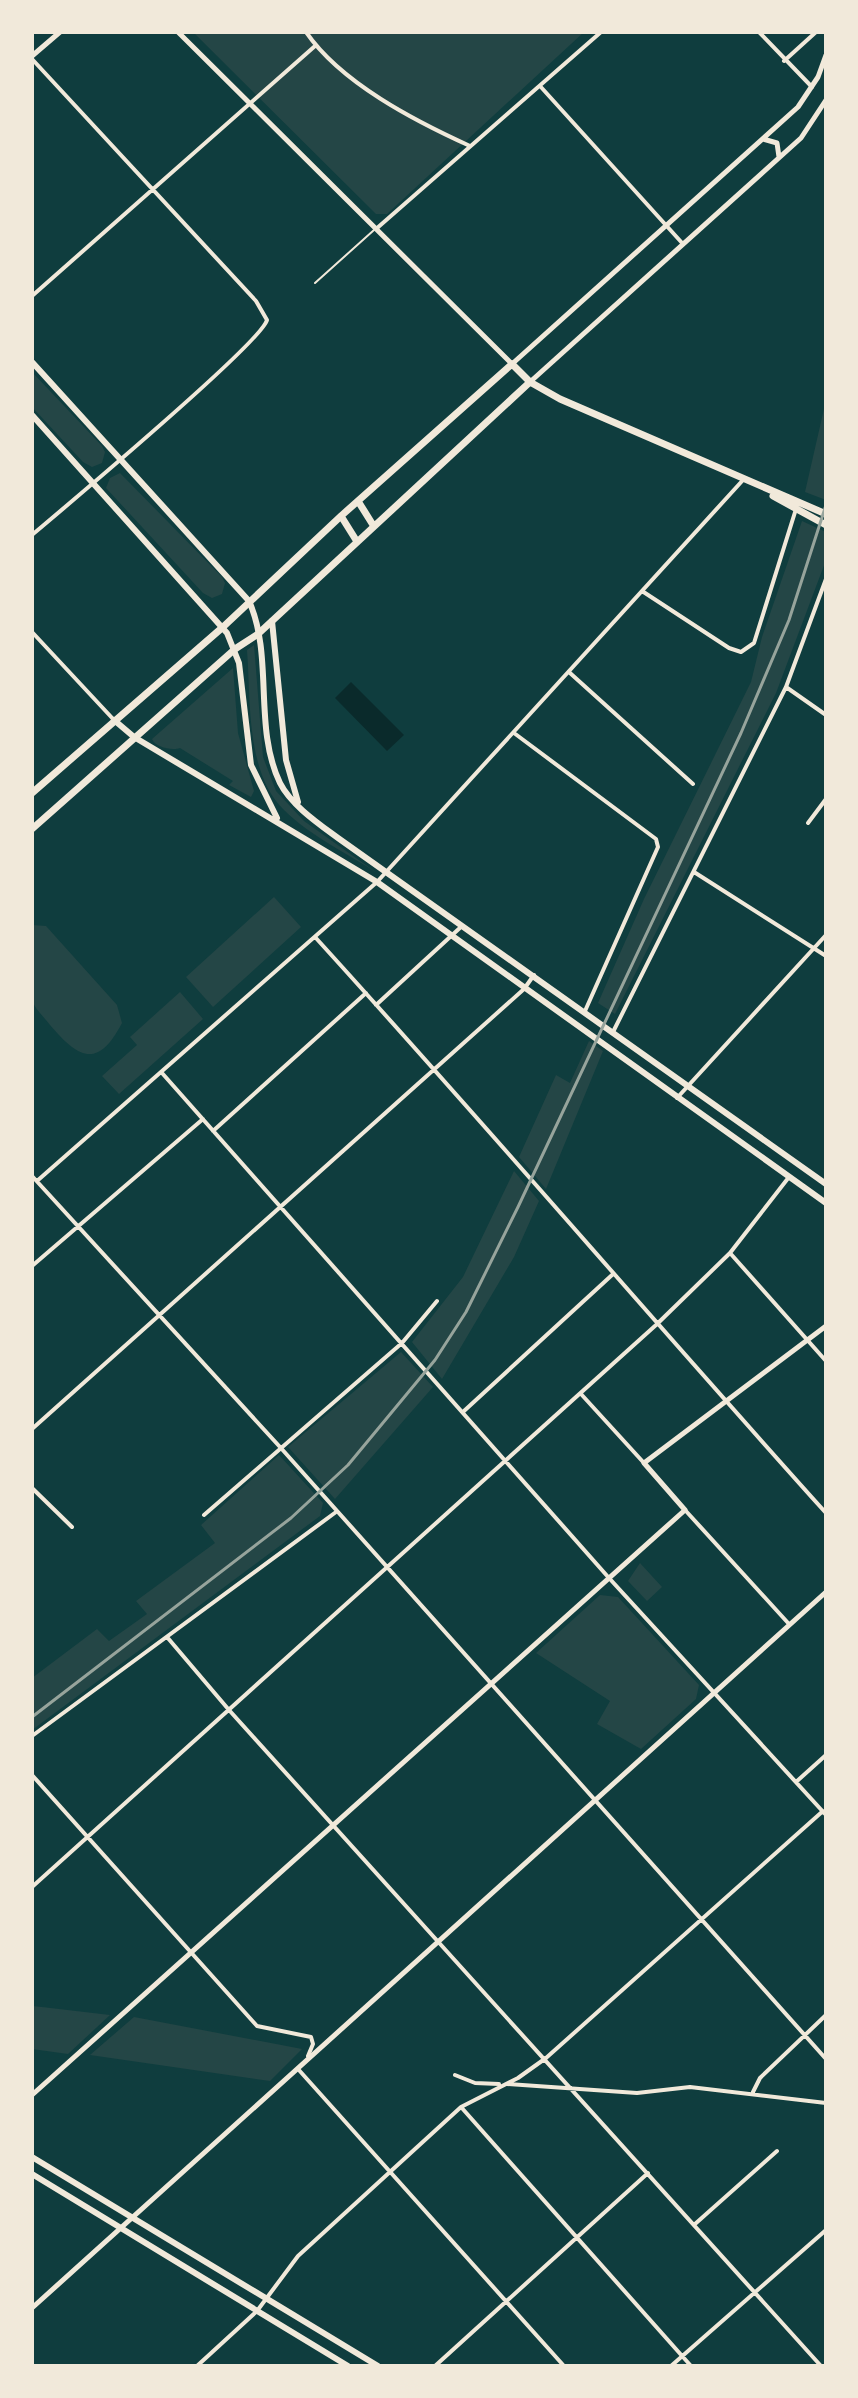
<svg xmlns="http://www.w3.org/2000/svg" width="858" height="2398" viewBox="0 0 858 2398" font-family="Karla,sans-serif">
	<rect width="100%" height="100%" fill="#0f3d3e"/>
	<!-- green -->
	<path fill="#244646" d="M 193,32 L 584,32 L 387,214 L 376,214 Z
		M 32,372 L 102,446 L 105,452 L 102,463 L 92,467 L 83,462 L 32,407 Z
		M 826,400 L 826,500 L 805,492 Z
		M 120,473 L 222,577 L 225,583 L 222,594 L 212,598 L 203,593 L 106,488 L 110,478 Z
		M 802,521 L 826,532 L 826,560 L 776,693 L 615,1014 L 598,1003 L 644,899 L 751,682 L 762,637 Z
		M 254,645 L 263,757 L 276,791 L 304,821 L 377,873 C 347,853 310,836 284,810 C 245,772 251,699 247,650 Z
		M 233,668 L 238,733 L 254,791 L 251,797 L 229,785 L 233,781 L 180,748 C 172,751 155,747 152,739 Z
		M 274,897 L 301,927 L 213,1007 L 186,977 Z
		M 32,925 L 46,926 L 117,1005 L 122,1023 C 98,1069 79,1059 50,1025 C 45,1018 34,1008 32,1000 C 27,977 32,948 32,925 Z
		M 180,992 L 203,1019 L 119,1094 L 102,1076 L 137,1045 L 130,1037 Z
		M 589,1041 L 603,1051 L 546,1189 L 519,1157 L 556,1075 L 570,1083 Z
		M 514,1171 L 539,1201 L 514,1257 L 442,1379 L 412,1342 L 463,1277 Z
		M 401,1352 L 433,1387 L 335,1499 L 288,1447 Z
		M 279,1455 L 323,1503 L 320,1516 L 32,1730 L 32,1678 L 97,1629 L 109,1641 L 147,1614 L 136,1601 L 215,1543 L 201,1525 Z
		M 640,1563 L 662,1587 L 647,1601 L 628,1581 Z
		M 600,1595 L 618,1597 L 699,1685 L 696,1699 L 641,1749 L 597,1724 L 610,1701 L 536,1653 Z
		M 32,2006 L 42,2007 L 110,2015 L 68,2054 L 32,2049 Z
		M 134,2017 L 302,2049 L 270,2081 L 90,2055 Z"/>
	<!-- water -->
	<path fill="#0a2a2b" d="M 351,682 L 404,735 L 387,751 L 335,698 Z"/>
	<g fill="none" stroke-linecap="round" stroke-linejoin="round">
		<!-- service -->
		<path stroke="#f1e9da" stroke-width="2" d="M 315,283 L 374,230"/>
		<!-- minor -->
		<path stroke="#f1e9da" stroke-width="4" d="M 306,32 C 341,83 415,121 470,146
			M 759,32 L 812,87
			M 32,59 L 256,301 L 267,320 C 261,343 65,507 32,535
			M 784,61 L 816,32
			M 540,86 L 683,244
			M 376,229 L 601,32
			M 32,296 L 315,46
			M 642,591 L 729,648 L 741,652 L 754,643 L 796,509
			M 32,632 L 114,720
			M 570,673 L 693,784
			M 786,687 L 826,715
			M 514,733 L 656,839 L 658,847 L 585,1011
			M 808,823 L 826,799
			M 694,872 L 826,956
			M 315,937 C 488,1127 654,1322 826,1513
			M 376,1005 L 462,926
			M 614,1030 L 786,687 L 826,579
			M 162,1073 L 609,1578 L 826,1815
			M 677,1098 L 826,935
			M 213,1131 L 366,993
			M 32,1176 L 280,1447 L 826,2059
			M 37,1181 L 377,882 L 743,480
			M 730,1253 L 826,1361
			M 32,1266 L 203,1119
			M 581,1394 L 644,1463
			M 464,1411 L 612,1275
			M 32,1429 L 524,989 L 534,975
			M 32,1488 L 72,1527
			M 685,1510 L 789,1624
			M 204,1515 L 402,1343 L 437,1301
			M 167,1637 L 229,1710 L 821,2366
			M 32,1736 L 336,1512
			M 32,1775 L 257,2026 L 311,2037 L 313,2044 L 308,2056
			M 796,1782 L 826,1755
			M 32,1887 L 656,1325 L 730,1253 L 789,1177
			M 298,2069 L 564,2366
			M 455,2075 L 475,2083 L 499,2084
			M 507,2084 L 637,2093 L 690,2087 L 826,2103
			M 753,2092 L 760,2078 L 826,2015
			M 461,2107 L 691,2366
			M 695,2224 L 777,2151
			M 197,2366 L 257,2311 L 298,2256 L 461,2107 L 518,2078 L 546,2058 L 823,1811
			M 435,2366 L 648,2173
			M 671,2366 L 826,2230"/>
		<!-- tertiary -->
		<path stroke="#f1e9da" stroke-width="5" d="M 178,32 L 512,364 L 798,107 L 818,77 L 826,55
			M 32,56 L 60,32
			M 763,139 L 777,143 L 779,157
			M 530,382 L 801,138 L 826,100
			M 32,2095 L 685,1510 L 644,1463 L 826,1326
			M 32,2308 L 826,1592"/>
		<!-- secondary -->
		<path stroke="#f1e9da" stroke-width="6" d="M 32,362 L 249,601 C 274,657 253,727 280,783 C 291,805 319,824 338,838 L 826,1184
			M 32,415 L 227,633 L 239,663 L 251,765 L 277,818
			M 272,621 L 286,760 L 298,802
			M 114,720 L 134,737 L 377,882 L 826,1203
			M 32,2157 L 378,2366
			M 32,2174 L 348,2366"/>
		<!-- primary -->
		<path stroke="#f1e9da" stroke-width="7" d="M 773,496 L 826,525
			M 358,501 L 373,525
			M 341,516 L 356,540
			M 32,793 L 223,627 L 341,516 L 512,364 L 530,382 L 560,399 L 826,514
			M 32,829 L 235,649 L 258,634 L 530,382"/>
		<!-- rail -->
		<path stroke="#97a49c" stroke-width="3" d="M 32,1717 L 291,1518 L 348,1465 L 435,1360 L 466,1312 L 518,1207 L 741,733 L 789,620 L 826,505"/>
	</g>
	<!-- border -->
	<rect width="858" height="2398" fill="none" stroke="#f1e9da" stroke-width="68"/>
</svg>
